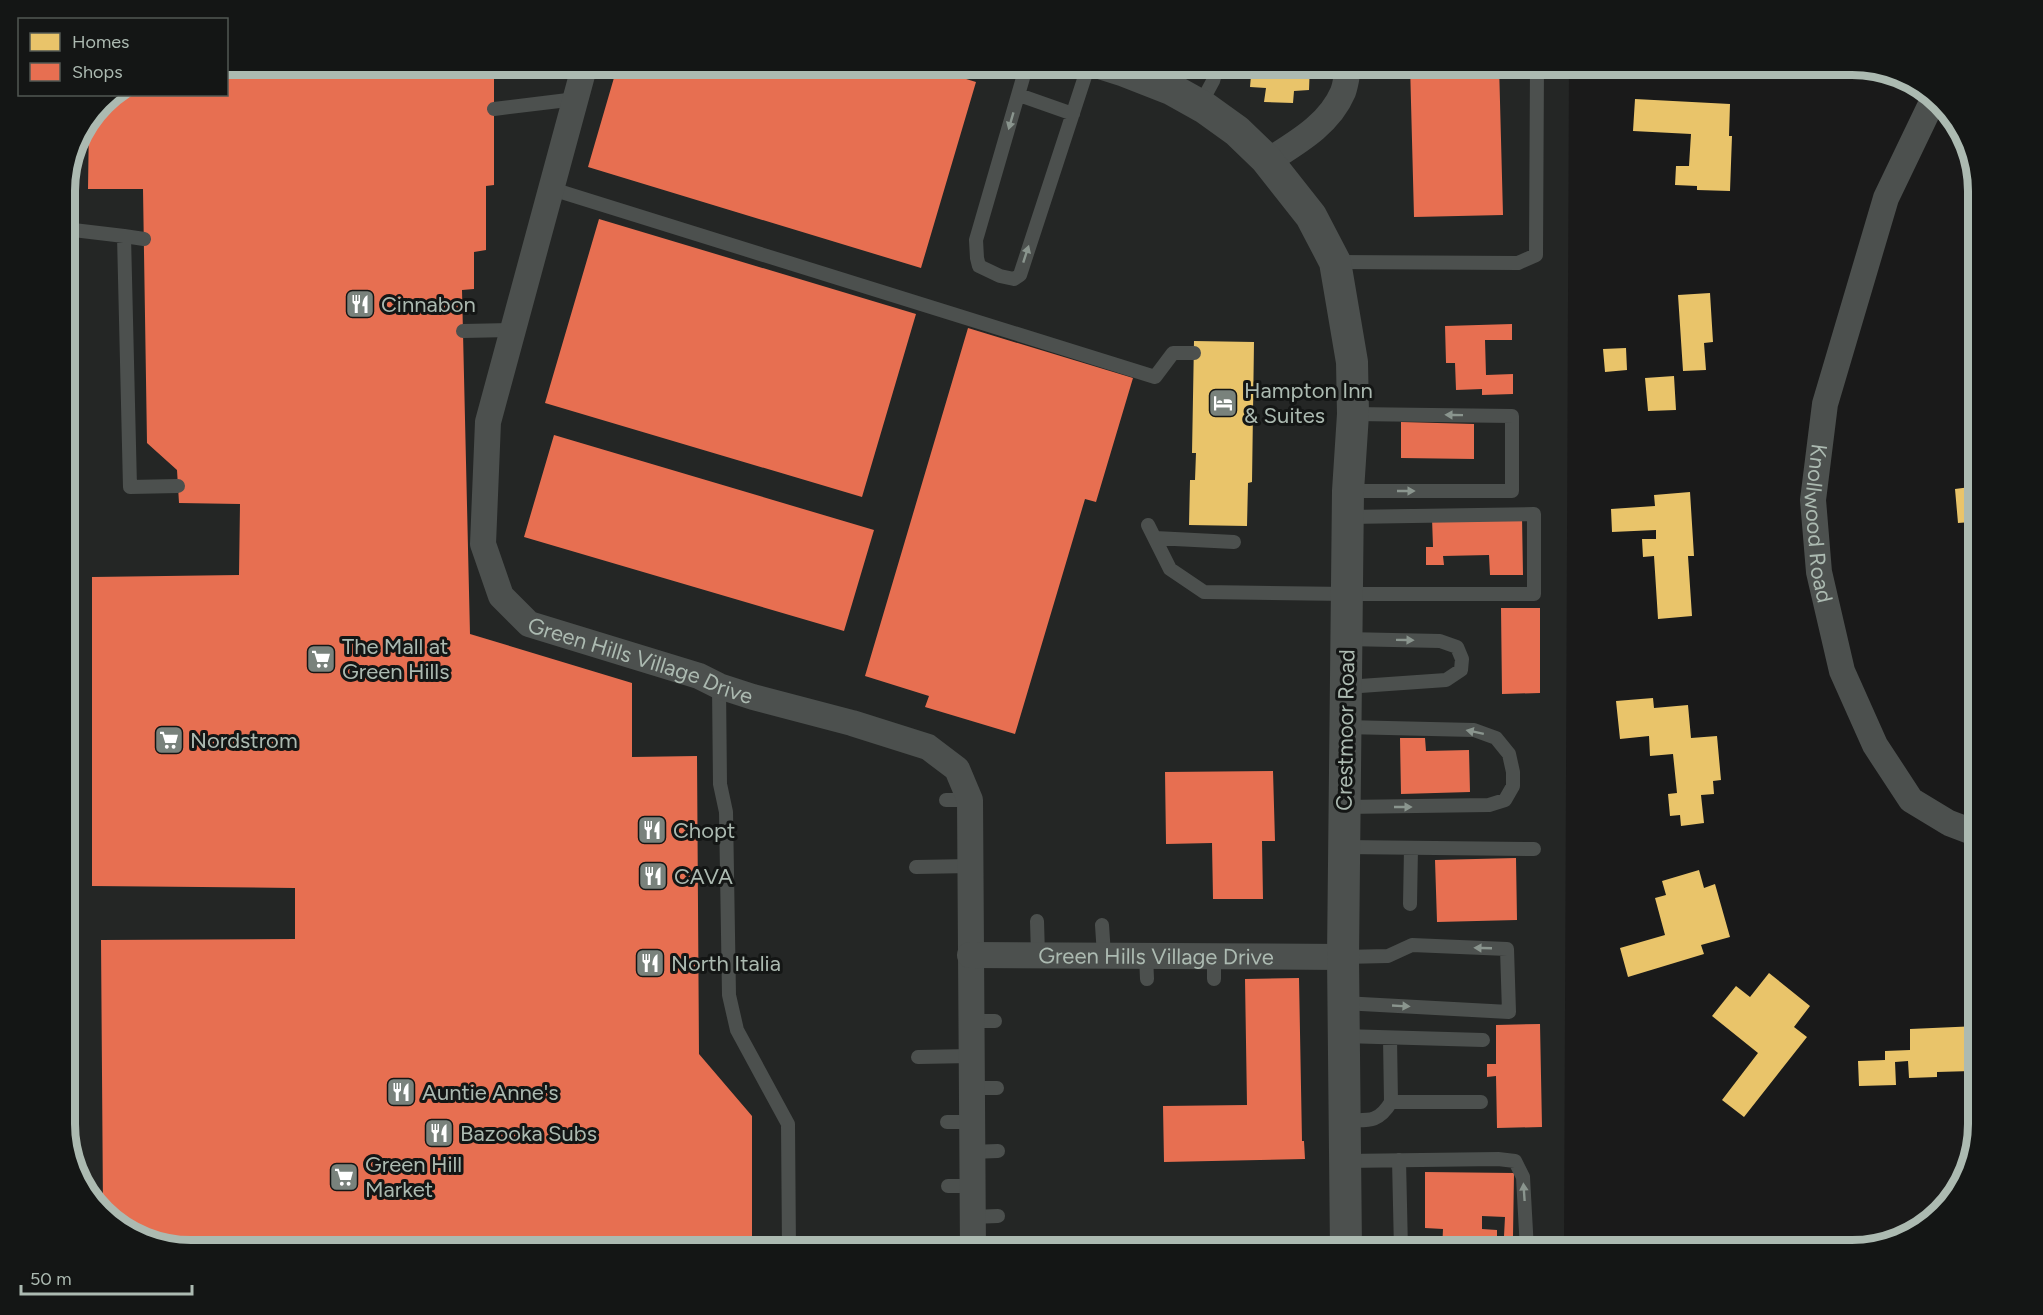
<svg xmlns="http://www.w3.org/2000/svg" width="2043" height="1315" viewBox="0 0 2043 1315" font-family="Figtree,sans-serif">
	<rect width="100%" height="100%" fill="#1a1a1a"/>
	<!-- built -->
	<path fill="#242625" d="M 227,64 L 1569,65 L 1564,1250 L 191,1250 L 121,1229 L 82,1187 L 80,1181 L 65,347 L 65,184 L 77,136 L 102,101 L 226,94 Z"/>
	<!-- homes -->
	<path fill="#e9c46a" d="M 1252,64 L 1310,64 L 1309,90 L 1294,91 L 1293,103 L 1264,102 L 1266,88 L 1250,87 Z
		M 1635,99 L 1730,104 L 1729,136 L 1732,136 L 1730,191 L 1697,190 L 1697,186 L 1675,185 L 1676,166 L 1689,166 L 1691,134 L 1633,131 Z
		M 1710,293 L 1713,342 L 1704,343 L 1706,370 L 1683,371 L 1678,295 Z
		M 1194,341 L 1254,342 L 1252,482 L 1248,483 L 1247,526 L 1189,525 L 1190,480 L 1195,480 L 1196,453 L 1192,453 Z
		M 1626,348 L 1627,370 L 1605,372 L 1603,349 Z
		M 1978,349 L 1978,382 L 1969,379 Z
		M 1674,376 L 1676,410 L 1648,411 L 1645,378 Z
		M 1978,486 L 1978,564 L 1975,564 L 1971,522 L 1958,523 L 1955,489 Z
		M 1690,492 L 1694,556 L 1688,556 L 1692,616 L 1658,619 L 1654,556 L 1643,557 L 1642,539 L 1656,539 L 1656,530 L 1612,532 L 1611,509 L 1655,506 L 1654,495 Z
		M 1653,698 L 1654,708 L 1688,705 L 1691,738 L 1717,736 L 1721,780 L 1713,781 L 1714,794 L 1701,795 L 1704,823 L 1681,826 L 1680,815 L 1670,816 L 1668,794 L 1677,793 L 1673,754 L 1650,756 L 1649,736 L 1620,739 L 1616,701 Z
		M 1699,870 L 1704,888 L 1715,884 L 1730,937 L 1701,945 L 1704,954 L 1628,977 L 1620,948 L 1665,935 L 1655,898 L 1666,895 L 1662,881 Z
		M 1769,973 L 1810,1006 L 1794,1027 L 1807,1037 L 1744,1117 L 1722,1100 L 1758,1053 L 1712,1016 L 1736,986 L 1750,997 Z
		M 1978,1026 L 1978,1065 L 1972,1065 L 1972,1071 L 1937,1072 L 1937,1077 L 1909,1078 L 1908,1061 L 1895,1062 L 1896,1085 L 1859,1086 L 1858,1061 L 1885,1060 L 1885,1051 L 1910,1050 L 1910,1029 Z"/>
	<!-- shops -->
	<path fill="#e76f51" d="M 226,64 L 494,64 L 494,185 L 486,186 L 486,250 L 474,252 L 474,289 L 462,290 L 470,634 L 632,683 L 632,757 L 697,756 L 699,1054 L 752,1116 L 752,1250 L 191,1250 L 121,1229 L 103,1209 L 101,940 L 295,939 L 295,888 L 92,886 L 92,577 L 239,575 L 240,504 L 179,503 L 177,470 L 147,443 L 143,189 L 88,189 L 89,120 L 102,101 L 112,94 L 226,94 Z
		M 618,64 L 917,64 L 976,82 L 921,268 L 588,167 Z
		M 1410,64 L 1499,64 L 1503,215 L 1414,217 Z
		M 599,219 L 916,314 L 862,497 L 545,403 Z
		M 1512,324 L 1512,340 L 1485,340 L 1486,375 L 1513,374 L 1513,394 L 1482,395 L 1482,389 L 1456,390 L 1455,363 L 1446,363 L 1445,326 Z
		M 968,328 L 1133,378 L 1096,502 L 1085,499 L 1015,734 L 925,707 L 929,696 L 865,676 Z
		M 1401,422 L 1474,424 L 1474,459 L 1401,458 Z
		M 554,435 L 874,530 L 844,631 L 524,537 Z
		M 1522,517 L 1523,575 L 1490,575 L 1489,555 L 1443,556 L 1444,565 L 1426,565 L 1426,547 L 1433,547 L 1432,518 Z
		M 1501,608 L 1540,608 L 1540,693 L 1502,694 Z
		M 1400,738 L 1425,738 L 1426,751 L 1469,750 L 1470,792 L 1401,794 Z
		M 1273,771 L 1275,841 L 1262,841 L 1263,899 L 1213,899 L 1212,843 L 1166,844 L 1165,772 Z
		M 1516,858 L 1517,920 L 1437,922 L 1435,860 Z
		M 1299,978 L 1302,1141 L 1304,1141 L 1305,1159 L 1164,1162 L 1163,1106 L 1247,1105 L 1245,979 Z
		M 1540,1024 L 1542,1127 L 1497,1128 L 1496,1076 L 1487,1077 L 1487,1064 L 1496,1064 L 1496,1025 Z
		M 1425,1172 L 1514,1173 L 1513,1236 L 1504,1236 L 1505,1217 L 1482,1216 L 1482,1229 L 1497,1230 L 1497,1250 L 1442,1250 L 1443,1229 L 1425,1228 Z
		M 1270,1244 L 1271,1250 L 1199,1250 L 1198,1246 Z"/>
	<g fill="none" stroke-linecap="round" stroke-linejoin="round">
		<!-- service -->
		<path stroke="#4c504e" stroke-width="14" d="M 1027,64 L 976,240 L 977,258 L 979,266 L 1000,276 L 1014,279 L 1020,275 L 1089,64
			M 1019,95 L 1073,114
			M 1200,105 L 1213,81 L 1218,64
			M 494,109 L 576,99
			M 552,189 L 1155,377 L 1173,353 L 1194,353
			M 65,229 L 124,236 L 130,487 L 178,486
			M 124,236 L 144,239
			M 1335,262 L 1518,263 L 1536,255 L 1537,64
			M 463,331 L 513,330
			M 1348,491 L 1512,491 L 1512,416 L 1353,414
			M 1148,525 L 1170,569 L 1204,592 L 1347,594 L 1534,594 L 1534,514 L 1348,517
			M 1155,538 L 1234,542
			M 719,686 L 720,784 L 726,812 L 729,995 L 737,1030 L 788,1124 L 789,1250
			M 1346,687 L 1446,680 L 1461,670 L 1462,659 L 1457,647 L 1440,641 L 1346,639
			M 946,800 L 970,800
			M 1344,807 L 1489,805 L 1505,800 L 1513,786 L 1513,772 L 1509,754 L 1496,738 L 1474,730 L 1345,727
			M 1344,847 L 1534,849
			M 916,867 L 970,866
			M 1410,904 L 1411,848
			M 1037,921 L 1038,955
			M 1102,925 L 1104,955
			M 1146,955 L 1147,979
			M 1214,956 L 1214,979
			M 1343,957 L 1388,956 L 1412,945 L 1507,949 L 1509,1012 L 1343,1003
			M 970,1021 L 995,1021
			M 1343,1036 L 1483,1040
			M 1390,1038 L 1391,1102 L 1481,1102
			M 918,1057 L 971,1056
			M 970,1088 L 997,1088
			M 1344,1120 C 1367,1120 1378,1124 1391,1102
			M 947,1122 L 971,1122
			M 971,1152 L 998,1151
			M 1399,1160 L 1401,1250
			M 1345,1161 L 1498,1159 L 1515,1161 L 1523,1177 L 1527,1250
			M 948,1186 L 972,1186
			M 972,1217 L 998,1216"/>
		<!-- minor -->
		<g stroke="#4c504e" stroke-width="26">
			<path id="s1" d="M 585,64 L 488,422 L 483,544 L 501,596 L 529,624 L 699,676 L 719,686 L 753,697 L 852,723 L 928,747 L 957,769 L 970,800 L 973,1250"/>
			<path id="s2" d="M 1934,98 L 1886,198 L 1825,404 L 1813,500 L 1819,572 L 1842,671 L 1875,745 L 1911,800 L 1949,823 L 1978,834"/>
			<path d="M 1268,161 C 1296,143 1329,125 1343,92 C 1346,84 1347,73 1349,64"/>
			<path id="s3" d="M 970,955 L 1343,957"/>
		</g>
		<!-- tertiary -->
		<path stroke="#4c504e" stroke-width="32" d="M 1103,64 L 1125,71 L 1171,89 L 1205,108 L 1237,131 L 1266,159 L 1311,216 L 1335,262 L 1352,362 L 1353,414 L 1348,491 L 1343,957 L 1346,1250"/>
	</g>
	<!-- one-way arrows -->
	<defs><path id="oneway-solid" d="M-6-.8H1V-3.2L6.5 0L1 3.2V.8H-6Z" transform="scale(1.5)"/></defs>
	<g fill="#8a958e">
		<use href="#oneway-solid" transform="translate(1011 121) rotate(106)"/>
		<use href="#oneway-solid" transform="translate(1026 254) rotate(-72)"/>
		<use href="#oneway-solid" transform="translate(1454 415) rotate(-179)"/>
		<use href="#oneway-solid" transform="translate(1406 491)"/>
		<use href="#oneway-solid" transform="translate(1405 640) rotate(1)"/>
		<use href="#oneway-solid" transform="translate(1475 732) rotate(-168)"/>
		<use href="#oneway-solid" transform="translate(1403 807)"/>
		<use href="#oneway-solid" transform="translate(1483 948) rotate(-178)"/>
		<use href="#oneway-solid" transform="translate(1401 1006) rotate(3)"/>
		<use href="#oneway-solid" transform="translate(1524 1192) rotate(-94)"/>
	</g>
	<!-- icons -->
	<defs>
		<g id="restaurant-square" transform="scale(1.5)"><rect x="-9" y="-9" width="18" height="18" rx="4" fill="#79827c" stroke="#141615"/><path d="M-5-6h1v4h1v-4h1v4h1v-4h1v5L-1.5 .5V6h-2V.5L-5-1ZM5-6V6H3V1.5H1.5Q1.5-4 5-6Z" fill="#fff"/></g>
		<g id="hotel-square" transform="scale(1.5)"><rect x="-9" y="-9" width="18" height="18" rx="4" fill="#79827c" stroke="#141615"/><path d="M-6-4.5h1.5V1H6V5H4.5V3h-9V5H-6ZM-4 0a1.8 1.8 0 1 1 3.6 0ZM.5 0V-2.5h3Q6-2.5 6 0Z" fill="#fff"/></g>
		<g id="supermarket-square" transform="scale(1.5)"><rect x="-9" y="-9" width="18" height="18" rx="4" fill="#79827c" stroke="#141615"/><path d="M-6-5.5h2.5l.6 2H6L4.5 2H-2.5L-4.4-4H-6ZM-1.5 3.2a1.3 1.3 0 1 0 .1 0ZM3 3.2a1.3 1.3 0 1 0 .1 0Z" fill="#fff"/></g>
	</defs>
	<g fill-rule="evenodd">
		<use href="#restaurant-square" x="360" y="304"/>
		<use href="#hotel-square" x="1223" y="403"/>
		<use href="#supermarket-square" x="321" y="659"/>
		<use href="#supermarket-square" x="169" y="740"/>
		<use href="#restaurant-square" x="652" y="830"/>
		<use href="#restaurant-square" x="653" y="876"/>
		<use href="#restaurant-square" x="650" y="963"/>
		<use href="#restaurant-square" x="401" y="1092"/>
		<use href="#restaurant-square" x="439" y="1133"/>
		<use href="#supermarket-square" x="344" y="1177"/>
	</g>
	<g text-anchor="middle" stroke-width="6" stroke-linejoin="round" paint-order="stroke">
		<!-- poi labels -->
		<g font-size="22" fill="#acbab1" stroke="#141615" text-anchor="start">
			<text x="381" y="312">Cinnabon</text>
			<text x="1244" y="398">Hampton Inn<tspan x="1244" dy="25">&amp; Suites</tspan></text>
			<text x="342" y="654">The Mall at<tspan x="342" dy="25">Green Hills</tspan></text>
			<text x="190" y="748">Nordstrom</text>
			<text x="673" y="838">Chopt</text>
			<text x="674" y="884">CAVA</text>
			<text x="671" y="971">North Italia</text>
			<text x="422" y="1100">Auntie Anne's</text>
			<text x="460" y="1141">Bazooka Subs</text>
			<text x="365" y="1172">Green Hill<tspan x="365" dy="25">Market</tspan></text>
		</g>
		<!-- street labels -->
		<g font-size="22" fill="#acbab1" stroke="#141615">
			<text dy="8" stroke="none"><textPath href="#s2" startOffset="446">Knollwood Road</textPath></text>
			<text dy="8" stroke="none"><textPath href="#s1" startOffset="705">Green Hills Village Drive</textPath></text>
			<text transform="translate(1345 730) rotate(-89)" y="8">Crestmoor Road</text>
			<text dy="8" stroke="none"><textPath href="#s3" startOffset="186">Green Hills Village Drive</textPath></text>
		</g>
	</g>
	<!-- crop -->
	<path d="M0 0H2043V1315H0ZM191 75H1852A116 116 0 0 1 1968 191V1124A116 116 0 0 1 1852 1240H191A116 116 0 0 1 75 1124V191A116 116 0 0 1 191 75Z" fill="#141615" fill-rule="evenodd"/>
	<path fill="none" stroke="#acbab1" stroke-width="8" d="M191 75H1852A116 116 0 0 1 1968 191V1124A116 116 0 0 1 1852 1240H191A116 116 0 0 1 75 1124V191A116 116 0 0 1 191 75Z"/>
	<!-- legend -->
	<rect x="18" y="18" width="210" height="78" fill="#141615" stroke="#515853" stroke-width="1.5"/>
	<rect x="30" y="33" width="30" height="18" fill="#e9c46a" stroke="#515853" stroke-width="1.5"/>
	<text x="72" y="48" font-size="18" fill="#acbab1">Homes</text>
	<rect x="30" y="63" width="30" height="18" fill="#e76f51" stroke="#515853" stroke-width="1.5"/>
	<text x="72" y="78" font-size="18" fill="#acbab1">Shops</text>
	<!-- scale -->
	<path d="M21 1285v9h171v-9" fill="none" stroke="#acbab1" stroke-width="3"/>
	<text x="30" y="1285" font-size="18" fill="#acbab1" stroke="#141615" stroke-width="4.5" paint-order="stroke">50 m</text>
</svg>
